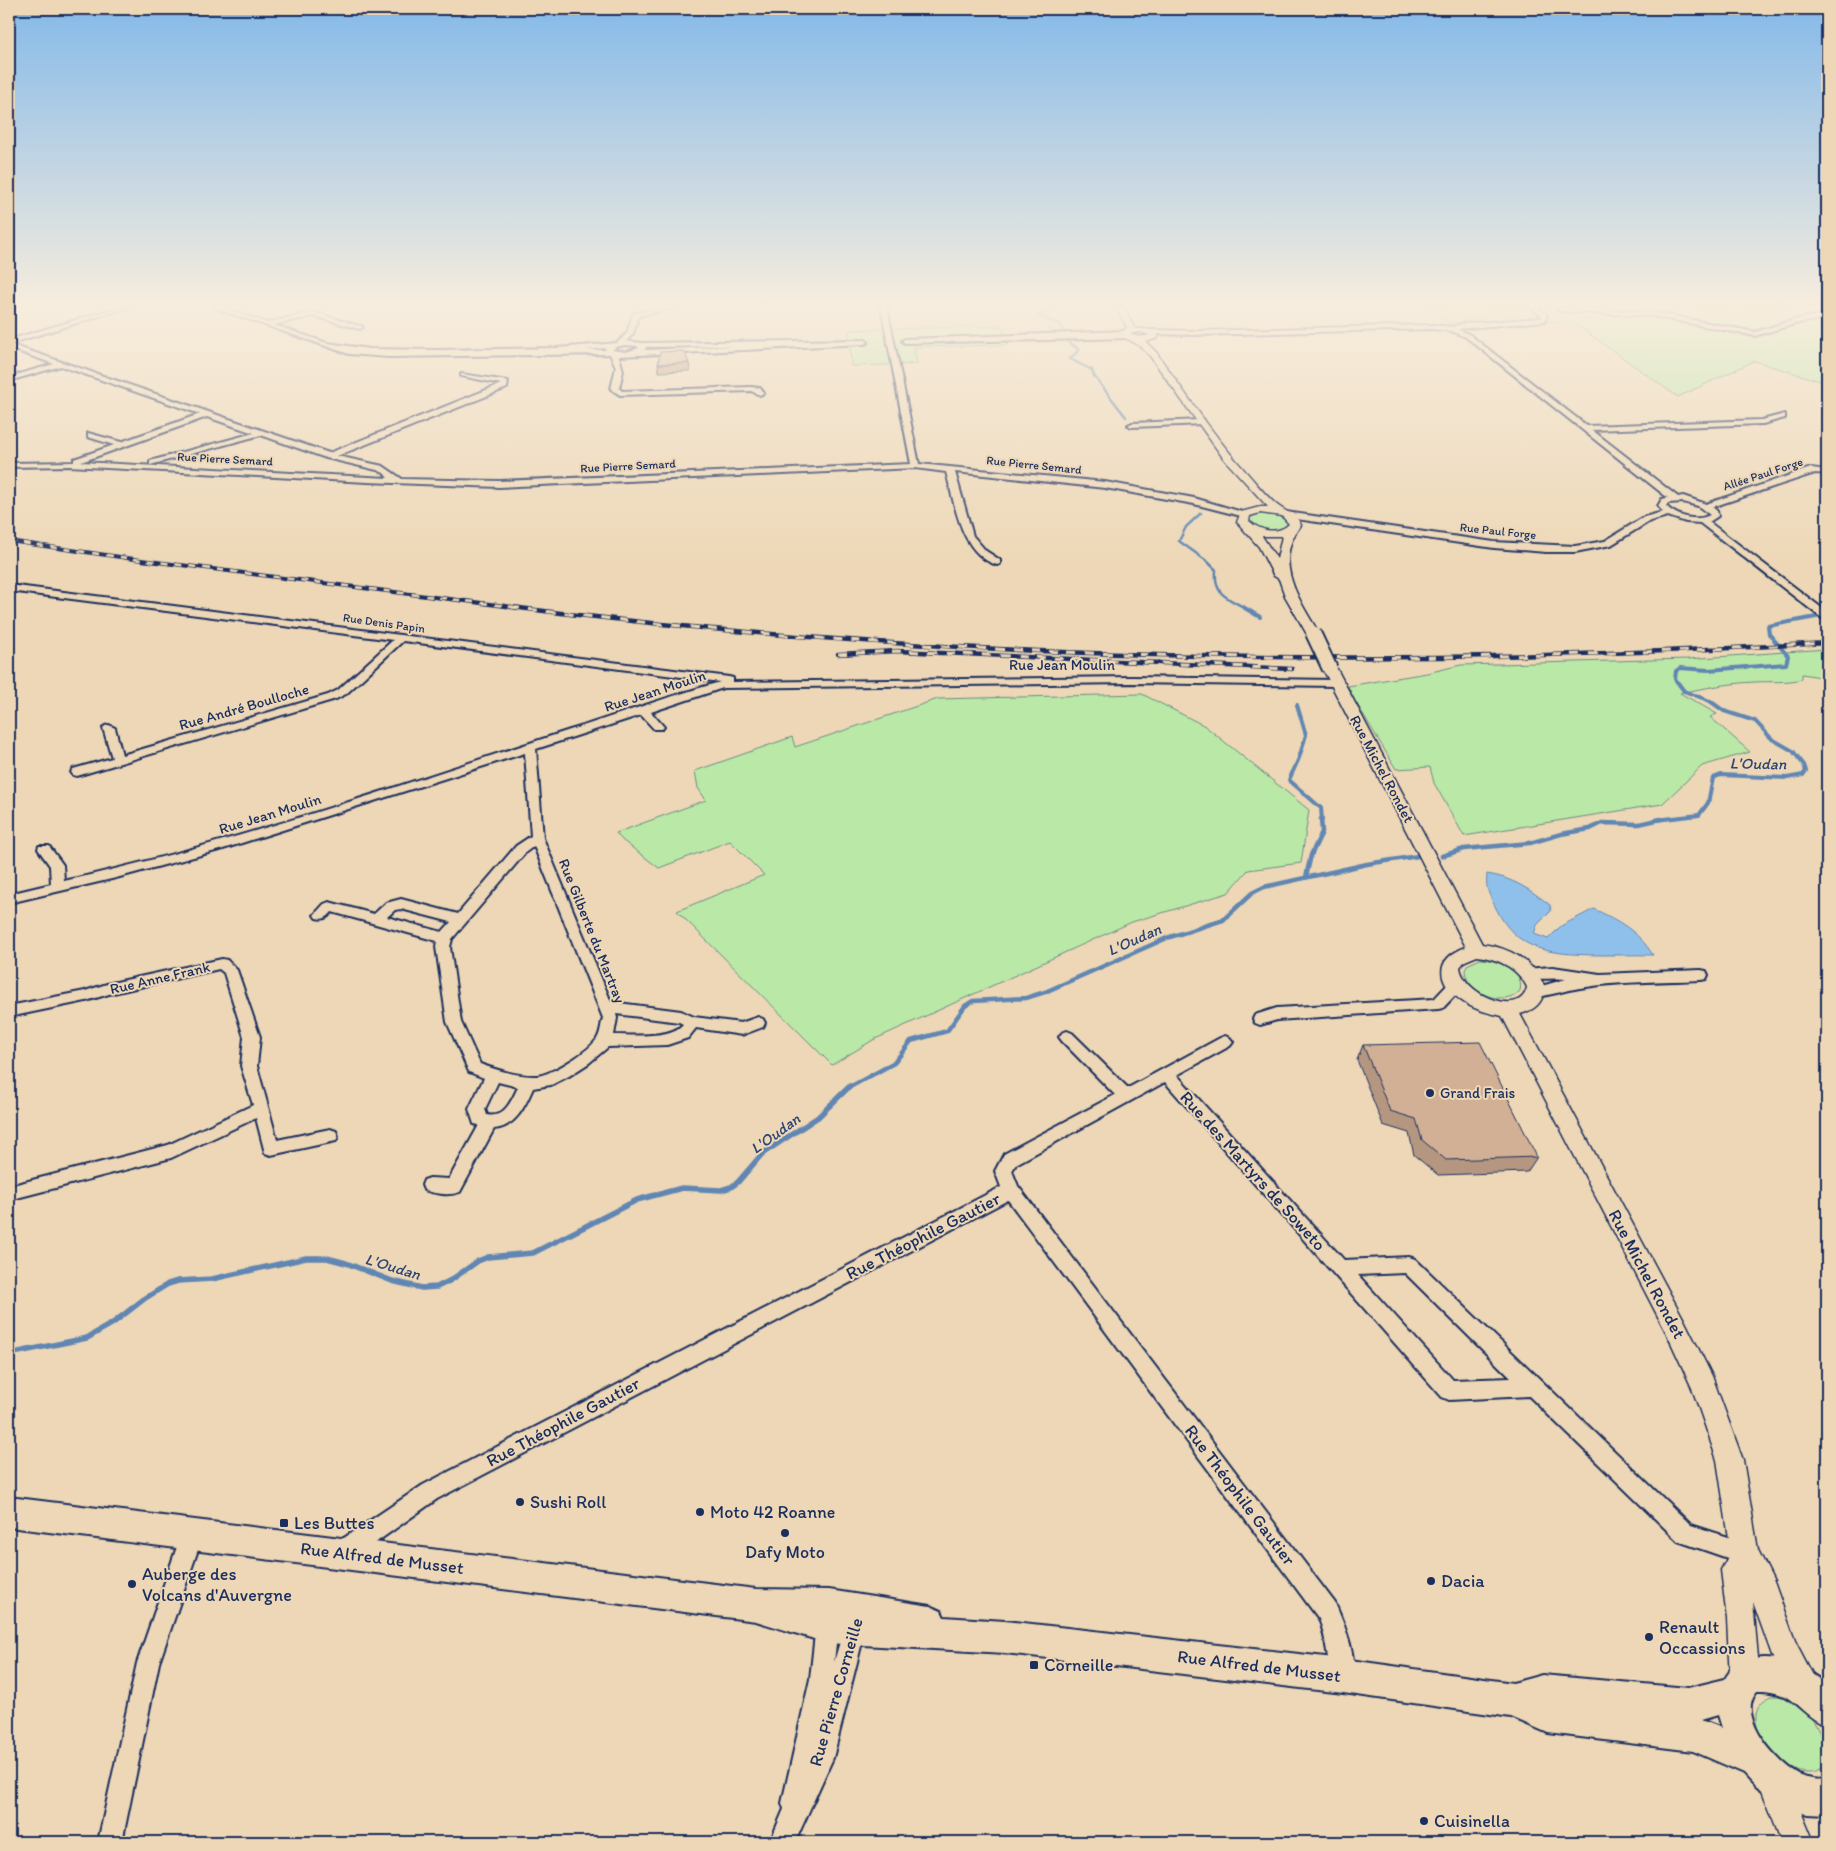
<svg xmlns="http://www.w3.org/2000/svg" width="1836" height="1851" viewBox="0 0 1836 1851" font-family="Itim,sans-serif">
	<rect width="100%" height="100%" fill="#edd7b6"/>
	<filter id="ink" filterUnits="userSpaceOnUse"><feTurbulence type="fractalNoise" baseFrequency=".02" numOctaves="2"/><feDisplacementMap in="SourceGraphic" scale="10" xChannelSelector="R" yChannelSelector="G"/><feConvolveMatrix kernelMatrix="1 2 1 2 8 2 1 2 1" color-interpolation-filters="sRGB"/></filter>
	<g filter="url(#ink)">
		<!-- green -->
		<path fill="#bae8a7" stroke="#6a8c82" d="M 1427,307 L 1827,307 L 1827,383 L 1754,361 L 1678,397 L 1574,323 L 1517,319 L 1449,323 Z
			M 1002,326 L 1009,345 L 914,347 L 917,364 L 851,366 L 849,330 Z
			M 1261,513 C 1271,514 1284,513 1288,524 C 1278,535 1262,529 1250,523 L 1249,518 Z
			M 1827,649 L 1827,678 L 1802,674 L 1802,679 C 1786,683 1771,681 1755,682 C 1730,683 1705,688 1680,693 L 1717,714 L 1710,717 L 1750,752 L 1702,766 L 1662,804 L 1464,836 L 1434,783 L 1430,767 L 1396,769 L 1354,699 L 1348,686 L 1427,673 L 1461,665 L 1688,659 Z
			M 1142,694 L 1205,726 L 1309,810 L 1301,863 L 1248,870 L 1228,893 L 1132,922 L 873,1040 L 832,1065 L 677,911 L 764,875 L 730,841 L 659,868 L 622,840 L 616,833 L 706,800 L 698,788 L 695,771 L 792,737 L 795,747 L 938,699 Z
			M 1480,959 C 1498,960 1525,969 1520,991 C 1504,1007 1466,994 1465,970 L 1467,965 Z
			M 1772,1696 C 1779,1696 1787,1697 1794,1701 C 1812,1711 1836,1753 1819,1770 C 1790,1789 1726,1713 1772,1696 Z"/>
		<!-- water -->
		<path fill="#8fc0eb" stroke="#6186b3" d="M 1487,874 C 1511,877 1531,890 1550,905 L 1551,911 L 1537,925 L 1534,934 L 1548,939 L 1561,926 L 1594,909 C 1619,921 1637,930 1653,955 C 1622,954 1565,958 1538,948 C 1519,942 1505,927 1497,910 C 1490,896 1485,890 1487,874 Z"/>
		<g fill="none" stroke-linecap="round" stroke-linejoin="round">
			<!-- stream-far3 -->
			<path stroke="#6186b3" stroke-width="2.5" d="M 1051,307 L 1052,309 L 1038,316 L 1060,324 L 1064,332
				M 1068,341 L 1079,350 L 1070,359 L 1092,370 L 1094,376 L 1126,417
				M 1201,513 L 1186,527 L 1179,541 L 1208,562 L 1216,570 C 1214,595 1226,597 1245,608"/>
			<!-- stream-far2 -->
			<path stroke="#6186b3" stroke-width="4" d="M 1243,607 L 1260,617
				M 1297,705 L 1306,735 L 1299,758 L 1289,780 L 1321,808 L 1322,820
				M 1656,820 L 1699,815 L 1708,803 L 1713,778 L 1721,775 L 1787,778 L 1803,775 L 1806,771 L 1804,765 L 1793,751 L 1772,739 L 1755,721 L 1724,711 L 1710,701 L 1684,691 L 1675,679 L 1676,671 L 1680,668 L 1708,670 L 1786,664 L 1788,656 L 1769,634 L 1768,626 L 1827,615"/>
			<!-- stream-far1 -->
			<path stroke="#6186b3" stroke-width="4.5" d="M 1442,856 L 1464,849 L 1530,843 L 1561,834 L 1590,829 L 1602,823 L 1639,824 L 1661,819
				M 1306,877 L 1311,855 L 1322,832 L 1321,819
				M 848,1088 L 894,1063 L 911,1041 L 947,1031 L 965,1006 L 973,1001 L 1026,998 L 1045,992 L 1167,938 L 1223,920 L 1252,893 L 1264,887 L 1367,864 L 1418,856"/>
			<!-- stream -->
			<path stroke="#6186b3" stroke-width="5.5" d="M 9,1354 L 87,1338 L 113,1323 L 144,1299 L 168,1284 L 178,1281 L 212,1279 L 306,1258 L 327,1258 L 346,1263 L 392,1281 L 422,1288 L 437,1287 L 451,1280 L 478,1261 L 488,1257 L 533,1253 L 637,1200 L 682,1188 L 721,1190 L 731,1187 L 738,1182 L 762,1154 L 818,1117 L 850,1086"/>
			<!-- minor casing -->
			<g stroke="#1b2f5e" stroke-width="4">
				<path id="minor" d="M 119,307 L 129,307 L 9,344 L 9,340 Z
					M 212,307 L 222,307 L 267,323 L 313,312 L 363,327 L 360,329 L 313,316 L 274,325 L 327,343 L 370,349 L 435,350 L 557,348 L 617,343 L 627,333 L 633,314 L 662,307 L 675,307 L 638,316 L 633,334 L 626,341 L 642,343 L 865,340 L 868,342 L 865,344 L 619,356 L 623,371 L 619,388 L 622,391 L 751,387 L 760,388 L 764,393 L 760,395 L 751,391 L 620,395 L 611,389 L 616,367 L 610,354 L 388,357 L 349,354 ZM 625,345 L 637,346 L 639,348 L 626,352 L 612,350 L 616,347 ZM 735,346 L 645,350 L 646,347 ZM 606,348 L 605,350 L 586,350 Z
					M 881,307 L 887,307 L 919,464 L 1105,482 L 1194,498 L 1249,514 L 1245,517 L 1194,504 L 1105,488 L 955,472 L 973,536 L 986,551 L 1000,560 L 1000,564 L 997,565 C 960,554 955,503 946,472 L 915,468 L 499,487 L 367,482 L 69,466 L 9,467 L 9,463 L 74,462 L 74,459 L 114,445 L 88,437 L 88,433 L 121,442 L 200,414 L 61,366 L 9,381 L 9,377 L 54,364 L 9,348 L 9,344 L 329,453 L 501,384 L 461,376 L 461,374 L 508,381 L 507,388 L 337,456 L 383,466 L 402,479 L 499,481 L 911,464 ZM 207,417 L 254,433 L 150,461 L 150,465 L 261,435 L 326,458 L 377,470 L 384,473 L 388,478 L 81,462 Z
					M 1530,307 L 1537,307 L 1547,315 L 1545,321 L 1458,329 L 1470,335 L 1587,426 L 1762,420 L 1785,414 L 1785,418 L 1763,424 L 1592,430 L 1678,497 L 1683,496 L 1706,504 L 1811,468 L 1827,470 L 1827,474 L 1815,473 L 1712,507 L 1717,511 L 1718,516 L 1709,522 L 1827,612 L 1827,620 L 1823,619 L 1700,523 L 1686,522 L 1668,516 L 1650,521 L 1611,545 L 1575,552 L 1546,552 L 1494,548 L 1283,517 L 1282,515 L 1286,512 L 1494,542 L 1575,546 L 1605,541 L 1644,517 L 1663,512 L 1658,506 L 1662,499 L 1668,498 L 1466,337 L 1451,331 L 1433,329 L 1195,335 L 1151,334 L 1148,332 L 1151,330 L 1195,331 L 1433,325 L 1452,327 L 1462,324 L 1541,318 L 1542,316 ZM 1683,502 L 1698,506 L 1710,515 C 1696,522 1677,517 1666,506 L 1668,503 Z
					M 1560,308 L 1652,312 L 1755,332 L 1797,319 L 1827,314 L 1827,318 L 1798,323 L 1755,336 L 1652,316 L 1558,311 Z
					M 1126,331 L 1129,333 L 1128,334 L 1118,335 L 1131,336 L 1131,338 L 905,343 L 902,341 L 905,339 Z
					M 1201,420 L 1204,420 L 1204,424 L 1132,427 L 1128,425 L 1132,423 Z
					M 9,585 L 729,677 L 733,678 L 733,682 L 1131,677 L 1337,680 L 1342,683 L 1337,686 L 1131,683 L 723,688 L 651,712 L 664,727 L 662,729 L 654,729 L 641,715 L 536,749 L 543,838 L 611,1002 L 681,1011 L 694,1017 L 741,1023 L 758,1017 L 763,1019 L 765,1023 L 763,1027 L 742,1035 L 696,1028 L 688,1038 L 667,1045 L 608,1047 L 589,1063 L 569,1076 L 551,1085 L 533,1088 C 525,1106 516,1127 494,1129 L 460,1192 C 450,1196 434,1194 424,1190 L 422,1185 L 424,1180 L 430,1178 L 449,1179 L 479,1125 L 474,1124 L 469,1109 L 484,1078 L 469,1072 L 447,1022 L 436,947 L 437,941 L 332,912 C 327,918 324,920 316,918 L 314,915 L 324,904 L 329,902 L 374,914 L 386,903 L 401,899 L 458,914 L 516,846 L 531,836 L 525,753 L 223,849 L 116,878 L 9,903 L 9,894 L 51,884 L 50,866 L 38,849 L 39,846 L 49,846 L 63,865 L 64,881 C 236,843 403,784 570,730 C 620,714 670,696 720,682 L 403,641 L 346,694 L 336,699 L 77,776 L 73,775 L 71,772 L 73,769 L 112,758 L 103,728 L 105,726 L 109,725 L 115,728 L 122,755 L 328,695 L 338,690 L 393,640 L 9,591 ZM 534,846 L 603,1018 C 601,1024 601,1031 598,1037 C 592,1050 551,1075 537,1076 C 518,1077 497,1070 480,1064 L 461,1022 L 450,947 L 452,939 L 526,852 ZM 401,909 L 451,922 L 442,932 L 387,917 L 395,910 ZM 616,1014 L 679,1022 L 683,1024 C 671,1039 632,1035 614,1035 L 617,1018 ZM 498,1082 L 518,1087 C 512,1100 504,1119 487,1115 L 485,1109 Z
					M 222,959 L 227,960 L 237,970 L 260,1037 L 257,1066 L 277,1140 L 330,1129 L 336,1131 L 338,1136 L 336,1141 L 271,1155 L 265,1153 L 256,1118 L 171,1158 L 9,1200 L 9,1186 L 168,1145 L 253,1105 L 241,1066 L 244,1037 L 224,973 L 219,969 L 109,994 L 86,1001 L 9,1017 L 9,1006 L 85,991 L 107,984 Z
					M 1553,967 L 1600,974 L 1701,970 L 1706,971 L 1708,975 L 1706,979 L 1701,980 C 1661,982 1620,981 1580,988 C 1570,989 1537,999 1531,997 L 1529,993 L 1531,989 L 1566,979 C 1553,977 1537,981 1524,977 L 1522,973 L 1524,969 Z
					M 1456,980 L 1461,981 L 1463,985 L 1461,989 L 1443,1008 L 1438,1009 L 1277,1020 L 1260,1025 L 1255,1023 L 1253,1019 L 1255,1015 L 1277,1008 L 1434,999 L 1451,981 Z
					M 1067,1031 L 1072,1033 L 1128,1088 L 1220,1038 L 1225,1036 L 1230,1038 L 1233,1042 L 1230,1046 L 1177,1075 L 1344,1260 L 1409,1257 L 1415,1259 L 1691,1525 L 1753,1545 L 1756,1553 L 1753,1561 L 1745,1564 L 1678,1541 L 1529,1396 L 1449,1400 L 1442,1397 L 1165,1082 L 1016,1164 L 1012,1171 L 1018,1186 L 1335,1603 C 1344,1624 1360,1662 1351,1684 L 1343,1687 L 1335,1684 C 1326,1663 1328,1640 1319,1619 L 1008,1200 L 437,1499 L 354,1558 L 346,1561 L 338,1558 L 335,1550 L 338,1542 L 423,1485 L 1001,1187 L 995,1171 L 1004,1154 L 1115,1095 L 1062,1041 L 1059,1037 L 1062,1033 ZM 1405,1273 L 1511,1378 L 1453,1380 L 1358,1275 Z
					M 192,1524 L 199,1528 L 203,1535 L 159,1663 L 122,1842 L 98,1842 L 137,1663 L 181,1535 L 185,1528 Z
					M 827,1614 L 835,1617 L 838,1625 L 834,1662 L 847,1618 L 855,1615 L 863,1618 L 866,1626 L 833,1758 L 795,1842 L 770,1842 L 784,1809 L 782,1803 L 810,1679 L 816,1625 L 819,1617 Z"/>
			</g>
			<!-- tertiary casing -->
			<g stroke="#1b2f5e" stroke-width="3">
				<path id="tertiary" d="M 1116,307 L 1124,307 L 1134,328 L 1151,330 L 1158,334 L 1158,338 L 1146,342 L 1156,352 C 1185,393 1213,435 1246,472 C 1257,484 1268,499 1281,508 C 1290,514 1296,514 1301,525 C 1272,561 1299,600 1319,633 L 1318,636 L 1308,636 L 1285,596 L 1279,579 L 1274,576 L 1259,547 L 1237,522 L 1241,512 L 1260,507 L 1268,507 L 1224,459 L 1150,356 L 1140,346 L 1122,336 L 1121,334 L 1127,327 ZM 1139,332 L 1150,335 L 1140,337 L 1130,334 ZM 1260,513 L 1282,516 L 1289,524 C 1278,535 1260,531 1249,521 L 1250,516 ZM 1262,536 L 1282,536 L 1277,559 Z
					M 1330,665 L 1337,669 L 1482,944 C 1511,948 1532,960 1545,987 C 1543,1003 1535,1010 1520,1014 L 1683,1318 L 1712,1376 L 1743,1460 L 1758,1550 L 1774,1582 L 1795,1641 L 1817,1683 L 1812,1693 L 1802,1698 L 1792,1693 L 1773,1658 L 1753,1602 L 1760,1680 L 1755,1690 L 1745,1695 L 1735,1690 L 1730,1680 L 1727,1619 L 1721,1570 L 1731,1551 L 1717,1460 L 1692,1388 L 1667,1334 L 1502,1016 C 1489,1013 1476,1010 1465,1003 C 1438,986 1431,960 1466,947 L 1323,669 ZM 1477,956 C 1498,959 1517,967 1527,987 C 1522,1019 1463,995 1460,967 L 1465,961 Z
					M 1774,1768 L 1785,1772 L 1814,1842 L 1782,1842 L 1759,1783 L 1763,1772 Z"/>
			</g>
			<!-- secondary casing -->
			<g stroke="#1b2f5e" stroke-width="4">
				<path id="secondary" d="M 9,1497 L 756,1589 L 829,1590 L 930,1606 L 941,1611 L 944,1617 L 1005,1621 L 1343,1659 L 1513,1683 L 1542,1675 L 1688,1688 L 1725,1679 C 1730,1669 1736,1666 1745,1662 C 1773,1650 1805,1667 1827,1685 L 1827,1726 C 1797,1714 1796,1690 1757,1691 C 1734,1717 1780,1767 1804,1777 C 1811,1780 1820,1780 1827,1779 L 1827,1815 L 1807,1814 L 1780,1803 L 1757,1787 L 1744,1773 L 1693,1751 L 1548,1733 L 1511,1717 L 1343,1693 L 1005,1653 L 827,1643 L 756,1621 L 9,1527 ZM 1718,1715 L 1722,1728 L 1701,1720 Z"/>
			</g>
			<!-- minor -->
			<use href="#minor" fill="#edd7b6" fill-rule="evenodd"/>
			<!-- tertiary -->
			<use href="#tertiary" fill="#edd7b6" fill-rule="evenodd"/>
			<!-- secondary -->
			<use href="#secondary" fill="#edd7b6" fill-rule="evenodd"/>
			<!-- rail-far1 casing -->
			<g stroke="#1b2f5e" stroke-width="4">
				<path id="rail-far1" d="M 9,541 L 141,560 L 521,608"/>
			</g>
			<!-- rail casing -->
			<g stroke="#1b2f5e" stroke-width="4.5">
				<path id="rail" d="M 511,607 C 948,662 1389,669 1827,643
					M 838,654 L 897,651 L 1292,669"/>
			</g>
			<!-- rail-far1 -->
			<use href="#rail-far1" stroke="#edd7b6" stroke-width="2.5" stroke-dasharray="7" stroke-linecap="butt"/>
			<!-- rail -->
			<use href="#rail" stroke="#edd7b6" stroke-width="3" stroke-dasharray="9" stroke-linecap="butt"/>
			<!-- tertiary-bridge casing -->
			<g stroke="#1b2f5e" stroke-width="18" stroke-linecap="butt">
				<path id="tertiary-bridge" d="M 1313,633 L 1330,669"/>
			</g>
			<!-- tertiary-bridge -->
			<use href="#tertiary-bridge" stroke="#edd7b6" stroke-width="14"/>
		</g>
		<!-- wall -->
		<path fill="#b59781" stroke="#1b2f5e" d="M 689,363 L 690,371 L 659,372 L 658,364 Z
			M 1363,1045 L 1537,1157 L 1527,1172 L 1438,1175 L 1414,1155 L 1409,1133 L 1383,1125 L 1357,1060 Z"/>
		<!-- building -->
		<path fill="#d2b096" stroke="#1b2f5e" d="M 684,351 L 689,363 L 658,364 L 660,352 Z
			M 1480,1042 L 1537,1157 L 1446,1160 L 1422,1140 L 1416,1119 L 1390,1111 L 1363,1045 Z"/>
	</g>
	<!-- sky -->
	<linearGradient id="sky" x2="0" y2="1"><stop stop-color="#84b9e9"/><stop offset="0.54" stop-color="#f7edde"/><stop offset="1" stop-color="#f7edde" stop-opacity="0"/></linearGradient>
	<rect width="1836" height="566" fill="url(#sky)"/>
	<!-- markers -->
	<g fill="#1b2f5e" stroke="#edd7b6" stroke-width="2">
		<circle cx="1430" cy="1093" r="5"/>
		<circle cx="520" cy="1502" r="5"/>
		<circle cx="700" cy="1512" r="5"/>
		<rect x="279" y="1518" width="10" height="10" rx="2.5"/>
		<circle cx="785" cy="1533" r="5"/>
		<circle cx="1431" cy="1581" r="5"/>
		<circle cx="132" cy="1584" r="5"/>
		<circle cx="1649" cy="1637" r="5"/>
		<rect x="1029" y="1660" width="10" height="10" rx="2.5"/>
		<circle cx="1424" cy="1821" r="5"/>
	</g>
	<g text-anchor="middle" stroke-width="4" stroke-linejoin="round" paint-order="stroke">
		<!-- far-street labels -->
		<g font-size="12" fill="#1b2f5e" stroke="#edd7b6">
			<text transform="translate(225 459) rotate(3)" y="4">Rue Pierre Semard</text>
			<text transform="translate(1034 465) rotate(6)" y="4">Rue Pierre Semard</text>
			<text transform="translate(628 466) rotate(-3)" y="4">Rue Pierre Semard</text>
			<text transform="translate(1763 474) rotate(-18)" y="4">Allée Paul Forge</text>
			<text transform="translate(1498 531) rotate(6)" y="4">Rue Paul Forge</text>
			<text transform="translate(384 623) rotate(8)" y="4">Rue Denis Papin</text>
		</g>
		<!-- street labels -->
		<g font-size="15" fill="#1b2f5e" stroke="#edd7b6">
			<text x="1062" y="670">Rue Jean Moulin</text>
			<text transform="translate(655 691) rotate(-18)" y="5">Rue Jean Moulin</text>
			<text transform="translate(244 707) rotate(-16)" y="5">Rue André Boulloche</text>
			<text transform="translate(1382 769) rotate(62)" y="5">Rue Michel Rondet</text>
			<text transform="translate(270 814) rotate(-17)" y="5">Rue Jean Moulin</text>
			<text transform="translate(592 931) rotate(68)" y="5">Rue Gilberte du Martray</text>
			<text transform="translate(160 978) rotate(-13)" y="5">Rue Anne Frank</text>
		</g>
		<!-- poi labels -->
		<g font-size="15" fill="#1b2f5e" stroke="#edd7b6" text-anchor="start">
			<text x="1440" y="1098">Grand Frais</text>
		</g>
		<!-- water labels -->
		<g font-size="16" font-style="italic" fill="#2c4573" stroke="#edd7b6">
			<text transform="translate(1758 763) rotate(1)" y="6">L'Oudan</text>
			<text transform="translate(1134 939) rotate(-24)" y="6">L'Oudan</text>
			<text transform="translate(775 1133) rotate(-36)" y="6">L'Oudan</text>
			<text transform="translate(393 1266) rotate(17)" y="6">L'Oudan</text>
		</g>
		<!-- near-street labels -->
		<g font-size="18" fill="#1b2f5e" stroke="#edd7b6">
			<text transform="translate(1253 1171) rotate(48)" y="6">Rue des Martyrs de Soweto</text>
			<text transform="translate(923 1236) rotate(-27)" y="6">Rue Théophile Gautier</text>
			<text transform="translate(1647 1274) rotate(62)" y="6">Rue Michel Rondet</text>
			<text transform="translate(563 1422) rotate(-28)" y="6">Rue Théophile Gautier</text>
			<text transform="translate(1240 1495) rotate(53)" y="6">Rue Théophile Gautier</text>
			<text transform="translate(382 1558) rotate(7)" y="6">Rue Alfred de Musset</text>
			<text transform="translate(1259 1666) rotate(7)" y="6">Rue Alfred de Musset</text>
			<text transform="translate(836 1692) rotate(-74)" y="6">Rue Pierre Corneille</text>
		</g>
		<!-- near-poi labels -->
		<g font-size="18" fill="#1b2f5e" stroke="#edd7b6" text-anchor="start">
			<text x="530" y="1508">Sushi Roll</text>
			<text x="710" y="1518">Moto 42 Roanne</text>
			<text x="294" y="1529">Les Buttes</text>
			<text x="785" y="1558" text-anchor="middle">Dafy Moto</text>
			<text x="142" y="1580">Auberge des<tspan x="142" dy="21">Volcans d'Auvergne</tspan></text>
			<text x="1441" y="1587">Dacia</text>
			<text x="1659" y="1633">Renault<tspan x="1659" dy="21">Occassions</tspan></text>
			<text x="1044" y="1671">Corneille</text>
			<text x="1434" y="1827">Cuisinella</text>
		</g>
	</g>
	<!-- margin -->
	<rect width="1836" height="1851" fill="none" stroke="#edd7b6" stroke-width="30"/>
	<rect x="15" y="15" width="1806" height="1821" fill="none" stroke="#1b2f5e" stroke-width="2" filter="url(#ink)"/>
</svg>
